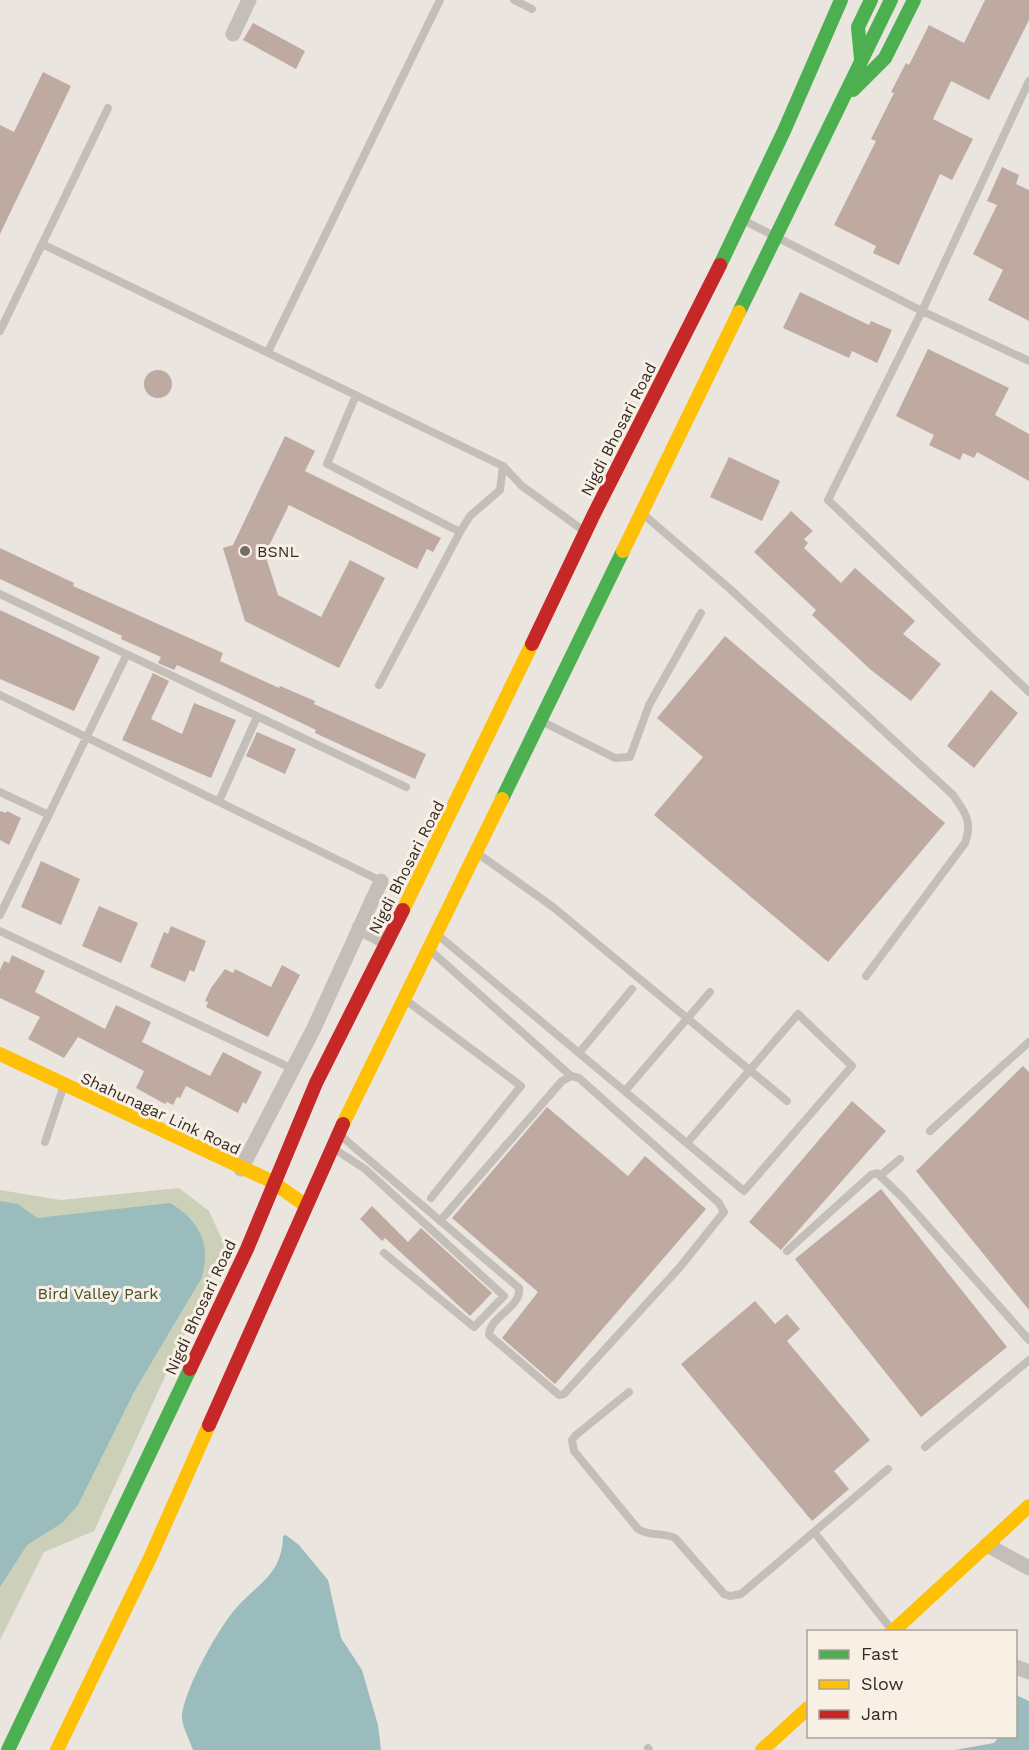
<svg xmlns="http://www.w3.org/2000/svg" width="1029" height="1750" viewBox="0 0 1029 1750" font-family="'Work Sans',sans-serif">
	<rect width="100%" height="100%" fill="#ebe5df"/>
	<!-- green -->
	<path fill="#ccd0b8" d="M 179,1188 L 209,1211 L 225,1246 L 94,1531 L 44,1552 L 0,1640 L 0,1190 L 61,1200 Z"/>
	<!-- water -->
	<path fill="#9bbcbc" d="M 0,1201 L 18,1204 L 37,1218 L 170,1203 C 200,1221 212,1245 201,1279 L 134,1392 L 78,1505 L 62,1523 L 27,1545 L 0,1587 Z
		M 286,1535 L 299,1545 L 328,1580 L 341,1638 L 362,1670 L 378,1725 L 381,1750 L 193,1750 C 190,1741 181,1725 182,1715 C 185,1688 219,1626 238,1606 C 260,1582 282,1574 283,1536 Z
		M 1016,1695 L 1029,1701 L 1029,1750 L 955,1750 L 994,1743 L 999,1737 L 1016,1736 Z"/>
	<!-- building -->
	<path fill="#beaaa1" d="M 985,0 L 1029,0 L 1029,20 L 989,100 L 951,81 L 933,119 L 973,139 L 952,180 L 940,174 L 899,265 L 873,253 L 876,246 L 834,225 L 876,141 L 871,139 L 894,93 L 891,92 L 906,63 L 909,65 L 929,25 L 964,43 Z
		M 253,23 L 305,51 L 296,69 L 243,40 Z
		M 43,72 L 71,86 L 0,234 L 0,125 L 14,132 Z
		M 1002,167 L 1019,175 L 1016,184 L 1029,190 L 1029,321 L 988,300 L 1003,270 L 973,254 L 997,205 L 987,201 Z
		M 800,292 L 869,325 L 871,321 L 892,330 L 877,363 L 852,351 L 849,358 L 783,328 Z
		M 928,349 L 1009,388 L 995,415 L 1029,434 L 1029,481 L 977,452 L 974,458 L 963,453 L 960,460 L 929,445 L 934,435 L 896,416 Z
		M144 384a14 14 0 1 1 28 0a14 14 0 1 1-28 0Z
		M 285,436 L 315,451 L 305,471 L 441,538 L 433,552 L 427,549 L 417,569 L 289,505 L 265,554 L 278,595 L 321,617 L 350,560 L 385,578 L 339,668 L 245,621 L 223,548 L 233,545 Z
		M 729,457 L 780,481 L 762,521 L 710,497 Z
		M 791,511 L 813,531 L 804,539 L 808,543 L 804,548 L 841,583 L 855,568 L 915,621 L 903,634 L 941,664 L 911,701 L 871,670 L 812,615 L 816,610 L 754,552 Z
		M 0,548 L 74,583 L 73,586 L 223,653 L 220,661 L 279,688 L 280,686 L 315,701 L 314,704 L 426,754 L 415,779 L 315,733 L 316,730 L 224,686 L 177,665 L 174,670 L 158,663 L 161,657 L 121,639 L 122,636 L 0,579 Z
		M 0,610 L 100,657 L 74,711 L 0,679 Z
		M 725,636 L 945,823 L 828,962 L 654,815 L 703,757 L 657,718 Z
		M 153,673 L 169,681 L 151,719 L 182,734 L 194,703 L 236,720 L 211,778 L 122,740 Z
		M 991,690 L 1018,713 L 974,768 L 947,746 Z
		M 257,732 L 296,749 L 285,774 L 246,756 Z
		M 0,811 L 6,813 L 7,811 L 21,818 L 9,845 L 0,840 Z
		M 41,861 L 80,879 L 61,925 L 21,907 Z
		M 99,906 L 138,923 L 121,963 L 82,946 Z
		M 171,926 L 206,941 L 194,972 L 190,970 L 185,982 L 150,967 L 164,932 L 168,934 Z
		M 12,955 L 45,971 L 35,992 L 105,1029 L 116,1005 L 151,1022 L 142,1042 L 210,1076 L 223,1052 L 262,1072 L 246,1104 L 243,1102 L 238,1113 L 186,1086 L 180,1098 L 177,1097 L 173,1105 L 167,1102 L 165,1104 L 136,1088 L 144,1071 L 78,1037 L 64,1058 L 28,1039 L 40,1017 L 0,998 L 0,970 L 4,961 L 9,963 Z
		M 282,965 L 300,975 L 268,1037 L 206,1007 L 208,1002 L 205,1001 L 211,988 L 225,969 L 233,973 L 235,969 L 271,987 Z
		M 1023,1066 L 1029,1072 L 1029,1310 L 916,1171 Z
		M 852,1101 L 886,1131 L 781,1250 L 749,1222 Z
		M 547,1107 L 628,1176 L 645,1156 L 706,1209 L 555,1384 L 502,1338 L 538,1292 L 452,1218 Z
		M 881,1189 L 1007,1347 L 921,1417 L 795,1259 Z
		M 372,1206 L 408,1242 L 421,1228 L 492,1293 L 470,1316 L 385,1238 L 382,1241 L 360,1219 Z
		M 755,1301 L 775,1324 L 787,1314 L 800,1329 L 787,1341 L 870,1440 L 834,1471 L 849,1489 L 812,1521 L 681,1364 Z"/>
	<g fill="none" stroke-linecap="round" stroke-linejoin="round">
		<!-- lane -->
		<path stroke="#c4beb8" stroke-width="8" d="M 514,0 L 532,9
			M 1029,81 L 922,311 L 828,500 L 1029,692
			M 745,221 L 922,311 L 1029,361
			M 42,244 L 503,466 L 522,486 L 584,531
			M 0,331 L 108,108
			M 268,352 L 440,0
			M 356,395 L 327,464 L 460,532
			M 643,514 L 729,588 L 953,795 C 965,812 973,822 965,843 L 866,976
			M 0,594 L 406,787
			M 379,685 L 460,532 L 470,516 L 500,490 L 503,466
			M 0,695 L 381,881
			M 541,721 L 615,758 L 630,757 L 649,705 L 701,613
			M 0,792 L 49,815
			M 219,801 L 257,717
			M 477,853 L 553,907 L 787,1101
			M 0,915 L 126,656
			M 0,931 L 293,1069
			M 439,936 C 541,1021 643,1106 744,1191 L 852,1066 L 798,1014 L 687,1143
			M 431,951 L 571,1076
			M 407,1001 L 521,1086 L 431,1198
			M 579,1053 L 632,989
			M 625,1091 L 710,992
			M 930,1131 L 1029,1042
			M 341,1136 L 519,1288 C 522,1307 490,1316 489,1335 L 559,1395 L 564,1394 L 680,1267 L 724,1212 L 719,1203 L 579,1078 L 571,1076 L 562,1081 L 440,1221
			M 45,1142 L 64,1085
			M 333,1148 L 365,1169 L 504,1296 L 474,1327 L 384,1253
			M 881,1175 L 900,1159
			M 787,1251 L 871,1175 L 877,1173 L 902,1197 L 1029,1340
			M 629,1392 L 576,1435 L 572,1440 L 574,1451 L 638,1529 C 650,1537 663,1532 675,1538 L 724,1594 L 730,1596 L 741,1594 L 888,1469
			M 925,1447 L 1029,1360
			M 814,1532 L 892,1630
			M 648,1748 L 649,1750"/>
		<!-- street -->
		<path stroke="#c4beb8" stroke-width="15" d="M 233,34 L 249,0
			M 359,928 L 387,942
			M 241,1169 L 314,1028 L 381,881
			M 987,1545 L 1029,1568
			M 1016,1667 L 1029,1672"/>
		<!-- fast -->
		<path stroke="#4caf50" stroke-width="14" d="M 861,59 L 858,27 L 871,0
			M 853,90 L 885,58 L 914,0
			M 720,265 L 784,131 L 841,0
			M 739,312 L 891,0
			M 502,799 L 623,551
			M 8,1750 L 190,1369"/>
		<!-- slow -->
		<path stroke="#ffc107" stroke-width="14" d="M 623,551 L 739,312
			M 403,910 L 532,644
			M 0,1054 L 271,1181 L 305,1205
			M 343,1124 L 502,799
			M 892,1632 L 1029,1506
			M 57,1750 L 150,1558 L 209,1425
			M 762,1750 L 808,1708"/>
		<!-- jam -->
		<path stroke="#c62828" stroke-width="14" d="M 532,644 L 594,514 L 720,265
			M 190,1369 L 247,1249 L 316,1083 L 403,910
			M 209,1425 L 343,1124"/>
	</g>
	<!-- markers -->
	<circle fill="#746c67" stroke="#f9f0e5" stroke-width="2" cx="245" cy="551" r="6"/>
	<g text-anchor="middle" stroke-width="6" stroke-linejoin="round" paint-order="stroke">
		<!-- street labels -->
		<g font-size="16" fill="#342b26" stroke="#f9f0e5">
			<text transform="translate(618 429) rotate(-63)" y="6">Nigdi Bhosari Road</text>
			<text transform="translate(406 867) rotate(-63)" y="6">Nigdi Bhosari Road</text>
			<text transform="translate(161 1113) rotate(25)" y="6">Shahunagar Link Road</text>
			<text transform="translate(200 1307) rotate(-65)" y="6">Nigdi Bhosari Road</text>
		</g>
		<!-- poi labels -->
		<g font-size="16" fill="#342b26" stroke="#f9f0e5" text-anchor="start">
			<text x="257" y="557">BSNL</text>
		</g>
		<!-- park labels -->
		<g font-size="16" fill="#43522b" stroke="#f9f0e5">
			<text x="98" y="1299">Bird Valley Park</text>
		</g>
	</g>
	<!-- legend -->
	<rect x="807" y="1630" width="210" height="108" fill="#f9f0e5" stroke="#aaa199" stroke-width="1.5"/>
	<rect x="819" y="1650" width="30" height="9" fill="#4caf50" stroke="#aaa199" stroke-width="1.5"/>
	<text x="861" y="1660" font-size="18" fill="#342b26">Fast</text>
	<rect x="819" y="1680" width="30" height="9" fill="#ffc107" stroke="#aaa199" stroke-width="1.5"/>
	<text x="861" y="1690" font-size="18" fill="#342b26">Slow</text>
	<rect x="819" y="1710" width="30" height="9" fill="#c62828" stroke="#aaa199" stroke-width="1.5"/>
	<text x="861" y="1720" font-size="18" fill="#342b26">Jam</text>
</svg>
